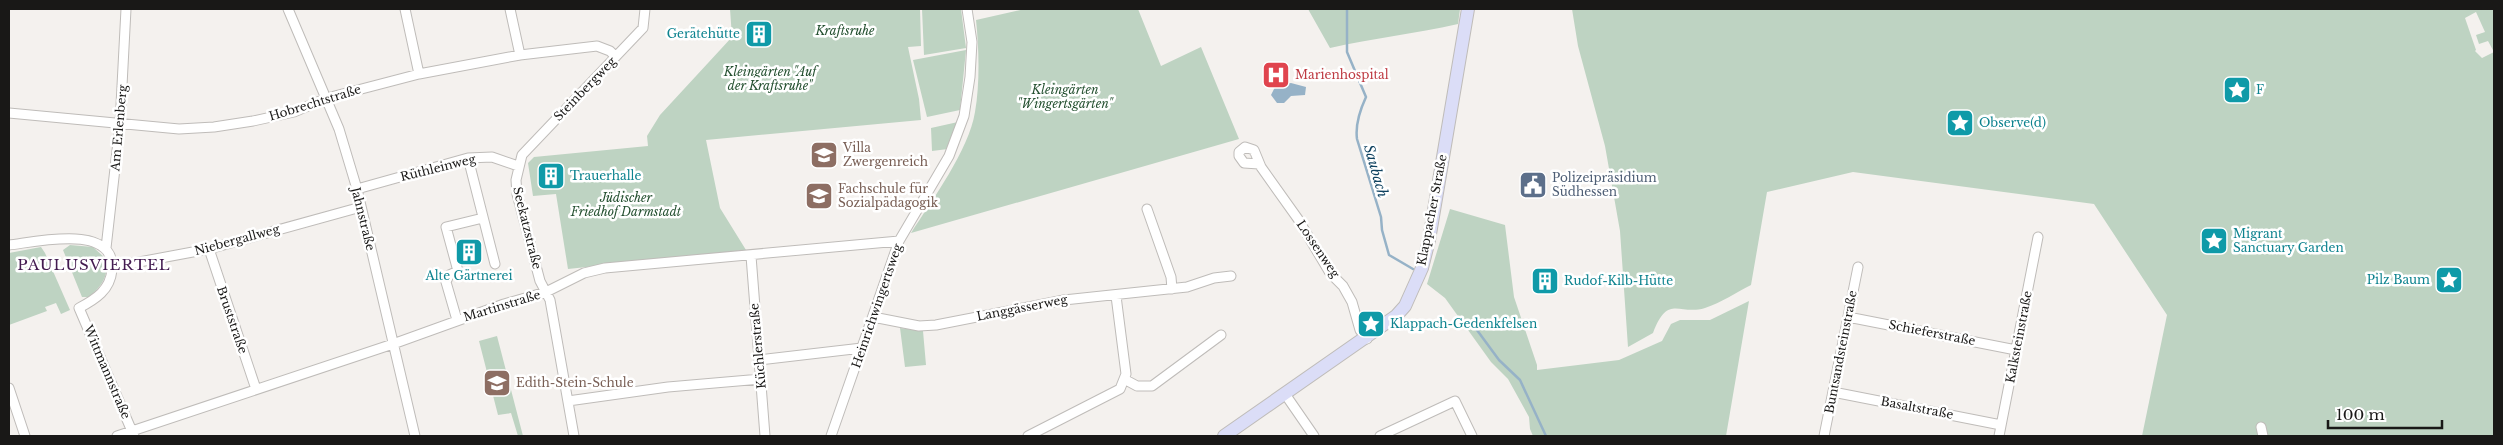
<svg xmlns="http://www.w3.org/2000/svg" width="2503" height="445" viewBox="0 0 2503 445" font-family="'Libre Baskerville',serif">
	<rect width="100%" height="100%" fill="#f4f1ee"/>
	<!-- green -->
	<path fill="#bed3c2" d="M 730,9 L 920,9 L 921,46 L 908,47 L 919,99 L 921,120 L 706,140 L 720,208 L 746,250 L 568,269 L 556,194 L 533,196 L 528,163 L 534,157 L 648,146 L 647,136 L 660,115 L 732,37 Z
		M 922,9 L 961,9 L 966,48 L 924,55 Z
		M 1025,9 L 1138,9 L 1161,66 L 1201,47 L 1239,139 L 911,233 C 932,200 969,150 975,112 C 980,84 979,48 976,20 Z
		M 1308,9 L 1460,9 L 1458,24 C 1415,34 1373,38 1330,48 Z
		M 1572,9 L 2494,9 L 2494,52 L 2488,41 L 2479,44 L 2476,35 L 2485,32 L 2476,12 L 2465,18 L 2476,50 L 2475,51 L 2482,58 L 2494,52 L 2494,436 L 2142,436 L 2167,315 L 2094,204 L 1853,172 L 1767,192 L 1751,285 C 1737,292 1721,303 1705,308 C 1679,316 1668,293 1653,333 L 1628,347 L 1620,231 L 1605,146 L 1578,46 Z
		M 966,50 L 960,110 L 927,117 L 913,60 Z
		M 958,122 L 948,149 L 932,151 L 931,128 Z
		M 1450,209 L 1505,225 L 1514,297 L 1537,365 L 1537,370 L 1619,360 L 1662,341 L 1671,324 L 1680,320 L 1710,320 L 1749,301 L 1726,436 L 1533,436 L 1530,429 L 1529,417 L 1508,379 L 1491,362 L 1445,298 L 1427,284 Z
		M 70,245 L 93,247 L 105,258 C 110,275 102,286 89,297 L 82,297 L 63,250 Z
		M 41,247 L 45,253 L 70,310 L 61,314 L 56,303 L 45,307 L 47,311 L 9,325 L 9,253 Z
		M 900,328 L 923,331 L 926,365 L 905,367 Z
		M 497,336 L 523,436 L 518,436 L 511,413 L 498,415 L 479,341 Z"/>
	<!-- water -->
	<path fill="#96b2c7" d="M 1291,83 L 1306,87 L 1305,95 L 1291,96 L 1284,103 L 1277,103 L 1271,95 L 1276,85 Z"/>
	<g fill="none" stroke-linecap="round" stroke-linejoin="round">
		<!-- stream -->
		<path stroke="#96b2c7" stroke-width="2.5" d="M 1347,9 L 1347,52 L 1366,97 C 1360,110 1355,124 1357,139 L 1381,217 L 1382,230 L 1389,255 L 1413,269
			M 1474,326 L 1499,360 L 1520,380 L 1546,436"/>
		<!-- minor casing -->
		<g stroke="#bfbcb9" stroke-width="11">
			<path id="minor" d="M 288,9 L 339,129 L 357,189 L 415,436
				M 405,9 L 419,74
				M 510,9 L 520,55
				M 9,113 L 179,129 L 214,127 L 253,121 L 294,112 L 327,98 L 419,74 L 520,55 L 597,46 L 610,51 L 615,56
				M 468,158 L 495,264
				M 1259,164 L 1244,163 L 1239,156 L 1239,152 L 1245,147 L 1254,150 L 1261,167 L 1298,219 L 1330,273 L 1343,286 L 1352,302 L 1360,330 L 1367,339
				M 357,189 L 468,158 L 492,157 L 518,166
				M 1147,209 L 1171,277 L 1172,289
				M 9,245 C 36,242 116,223 112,270 C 110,290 96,299 79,308 L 134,436
				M 106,248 L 120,124 L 126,9
				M 209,249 L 256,389
				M 751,256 L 765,436
				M 112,267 L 209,249 L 361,207
				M 873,317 L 919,326 L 936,325 L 1064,300 L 1187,287 L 1214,278 L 1231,276
				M 1848,317 L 2016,350
				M 457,320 L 446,282 L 449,275 L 458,271 L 446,227 L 483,218
				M 759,360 L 862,348
				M 1124,379 L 1137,386 L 1152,386 L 1221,335
				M 9,388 L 25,436
				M 1833,392 L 2001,425
				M 1285,394 L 1314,436
				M 568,401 L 668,387 L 761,379
				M 2261,427 L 2263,436
				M 117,436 L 393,344 L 504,304 L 546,292 L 584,273 L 605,268 L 899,241
				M 574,436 L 550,300 L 540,281 L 517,194 L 516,180 L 522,155 L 643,28 L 645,9
				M 831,436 L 899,241 L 949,156 L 964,116 L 970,77 L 972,42 L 967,9
				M 1028,436 L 1120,389 L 1126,374 L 1116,296
				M 1380,436 L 1455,401 L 1472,436
				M 1824,436 L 1858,267
				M 1999,436 L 2038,237"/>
		</g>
		<!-- secondary casing -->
		<g stroke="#bfbcb9" stroke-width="14">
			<path id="secondary" d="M 1224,436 L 1396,316 L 1405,306 L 1422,268 L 1429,240 L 1468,9"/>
		</g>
		<!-- minor -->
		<use href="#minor" stroke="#fff" stroke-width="9"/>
		<!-- secondary -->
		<use href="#secondary" stroke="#dbddf7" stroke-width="12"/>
	</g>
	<!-- icons -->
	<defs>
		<g id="building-square" transform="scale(1.4375)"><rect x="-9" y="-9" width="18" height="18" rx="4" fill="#0f9aa8" stroke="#fff"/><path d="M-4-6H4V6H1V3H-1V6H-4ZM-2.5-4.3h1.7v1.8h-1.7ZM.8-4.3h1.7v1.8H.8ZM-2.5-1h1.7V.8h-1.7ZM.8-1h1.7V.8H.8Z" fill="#fff"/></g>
		<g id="hospital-square" transform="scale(1.4375)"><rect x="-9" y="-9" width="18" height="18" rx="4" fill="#e0444e" stroke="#fff"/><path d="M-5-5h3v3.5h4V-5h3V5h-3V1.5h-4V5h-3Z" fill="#fff"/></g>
		<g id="sight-square" transform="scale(1.4375)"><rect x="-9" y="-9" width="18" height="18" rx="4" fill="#0f9aa8" stroke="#fff"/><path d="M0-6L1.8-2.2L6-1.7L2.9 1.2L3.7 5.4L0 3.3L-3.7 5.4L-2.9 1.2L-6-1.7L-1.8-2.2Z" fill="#fff"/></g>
		<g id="school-square" transform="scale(1.4375)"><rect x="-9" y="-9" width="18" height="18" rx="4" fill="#8d6e63" stroke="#fff"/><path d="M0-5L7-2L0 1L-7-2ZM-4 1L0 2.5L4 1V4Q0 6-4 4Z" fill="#fff"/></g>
		<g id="civic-square" transform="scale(1.4375)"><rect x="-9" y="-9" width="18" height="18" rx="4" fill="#5c6f8a" stroke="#fff"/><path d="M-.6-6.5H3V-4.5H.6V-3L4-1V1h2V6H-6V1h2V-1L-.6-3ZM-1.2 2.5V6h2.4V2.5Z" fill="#fff"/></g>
	</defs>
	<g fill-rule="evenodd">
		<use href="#building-square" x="759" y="34"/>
		<use href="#hospital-square" x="1276" y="75"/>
		<use href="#sight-square" x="2237" y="90"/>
		<use href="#sight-square" x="1960" y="123"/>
		<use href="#school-square" x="824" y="155"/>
		<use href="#building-square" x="551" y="176"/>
		<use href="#civic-square" x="1533" y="185"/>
		<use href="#school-square" x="819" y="196"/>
		<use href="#sight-square" x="2214" y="241"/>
		<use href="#building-square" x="469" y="252"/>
		<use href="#sight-square" x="2449" y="280"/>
		<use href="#building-square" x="1545" y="281"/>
		<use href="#sight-square" x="1371" y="324"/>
		<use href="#school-square" x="497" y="383"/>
	</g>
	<g text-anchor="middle" stroke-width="5" stroke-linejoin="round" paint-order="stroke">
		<!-- park labels -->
		<g font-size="12" font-style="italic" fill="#245030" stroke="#fff">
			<text x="845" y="35">Kraftsruhe</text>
			<text x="770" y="76">Kleingärten "Auf<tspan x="770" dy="14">der Kraftsruhe"</tspan></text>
			<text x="1065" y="94">Kleingärten<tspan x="1065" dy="14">"Wingertsgärten"</tspan></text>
			<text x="626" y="202">Jüdischer<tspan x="626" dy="14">Friedhof Darmstadt</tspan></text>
		</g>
		<!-- culture labels -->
		<g font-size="12" fill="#0d838f" stroke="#fff" text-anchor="start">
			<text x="740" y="38" text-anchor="end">Gerätehütte</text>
			<text x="2256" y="94">F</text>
			<text x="1979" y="127">Observe(d)</text>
			<text x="570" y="180">Trauerhalle</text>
			<text x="2233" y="238">Migrant<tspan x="2233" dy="14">Sanctuary Garden</tspan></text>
			<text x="469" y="280" text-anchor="middle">Alte Gärtnerei</text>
			<text x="2430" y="284" text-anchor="end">Pilz Baum</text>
			<text x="1564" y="285">Rudof-Kilb-Hütte</text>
			<text x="1390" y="328">Klappach-Gedenkfelsen</text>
		</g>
		<!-- health labels -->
		<g font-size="12" fill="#be3a42" stroke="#fff" text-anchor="start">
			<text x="1295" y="79">Marienhospital</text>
		</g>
		<!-- street labels -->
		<g font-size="12" fill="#191817" stroke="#fff">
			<text transform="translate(585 89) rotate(-46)" y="4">Steinbergweg</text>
			<text transform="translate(315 103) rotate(-17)" y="4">Hobrechtstraße</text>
			<text transform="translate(119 128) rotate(-85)" y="4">Am Erlenberg</text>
			<text transform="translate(438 168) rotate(-14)" y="4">Rüthleinweg</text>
			<text transform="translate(1432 210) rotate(-79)" y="4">Klappacher Straße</text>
			<text transform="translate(363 219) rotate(76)" y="4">Jahnstraße</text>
			<text transform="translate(527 228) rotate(76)" y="4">Seekatzstraße</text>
			<text transform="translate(237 240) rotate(-15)" y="4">Niebergallweg</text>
			<text transform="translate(1318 249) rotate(56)" y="4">Lossenweg</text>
			<text transform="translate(502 306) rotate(-17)" y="4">Martinstraße</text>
			<text transform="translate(877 306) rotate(-71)" y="4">Heinrichwingertsweg</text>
			<text transform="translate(1022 308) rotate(-11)" y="4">Langgässerweg</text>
			<text transform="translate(232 320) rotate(71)" y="4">Bruststraße</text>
			<text transform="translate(1932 333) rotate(11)" y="4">Schieferstraße</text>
			<text transform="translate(2019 337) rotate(-79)" y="4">Kalksteinstraße</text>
			<text transform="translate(758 346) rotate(-95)" y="4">Küchlerstraße</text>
			<text transform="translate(1841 352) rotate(-79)" y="4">Buntsandsteinstraße</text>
			<text transform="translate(107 372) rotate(67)" y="4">Wittmannstraße</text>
			<text transform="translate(1917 408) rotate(11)" y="4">Basaltstraße</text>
		</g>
		<!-- education labels -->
		<g font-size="12" fill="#785e54" stroke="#fff" text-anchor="start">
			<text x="843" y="152">Villa<tspan x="843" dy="14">Zwergenreich</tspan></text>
			<text x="838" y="193">Fachschule für<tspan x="838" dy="14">Sozialpädagogik</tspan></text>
			<text x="516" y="387">Edith-Stein-Schule</text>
		</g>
		<!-- service labels -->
		<g font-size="12" fill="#4e5e75" stroke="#fff" text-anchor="start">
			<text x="1552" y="182">Polizeipräsidium<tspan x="1552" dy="14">Südhessen</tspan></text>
		</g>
		<!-- water labels -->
		<g font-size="14" font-style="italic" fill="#0f4260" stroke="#fff">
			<text transform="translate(1376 171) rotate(74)" y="5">Saubach</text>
		</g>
		<!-- quarter labels -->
		<g font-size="15" letter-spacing="1" fill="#431b50" stroke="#fff">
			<text x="94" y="270">PAULUSVIERTEL</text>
		</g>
	</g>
	<!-- border -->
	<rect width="2503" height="445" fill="none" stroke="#191817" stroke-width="20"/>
	<!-- scale -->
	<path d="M2328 420v8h114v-8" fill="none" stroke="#191817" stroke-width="2.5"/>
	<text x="2336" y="420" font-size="15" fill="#191817" stroke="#ffffff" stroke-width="4" paint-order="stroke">100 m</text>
</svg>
